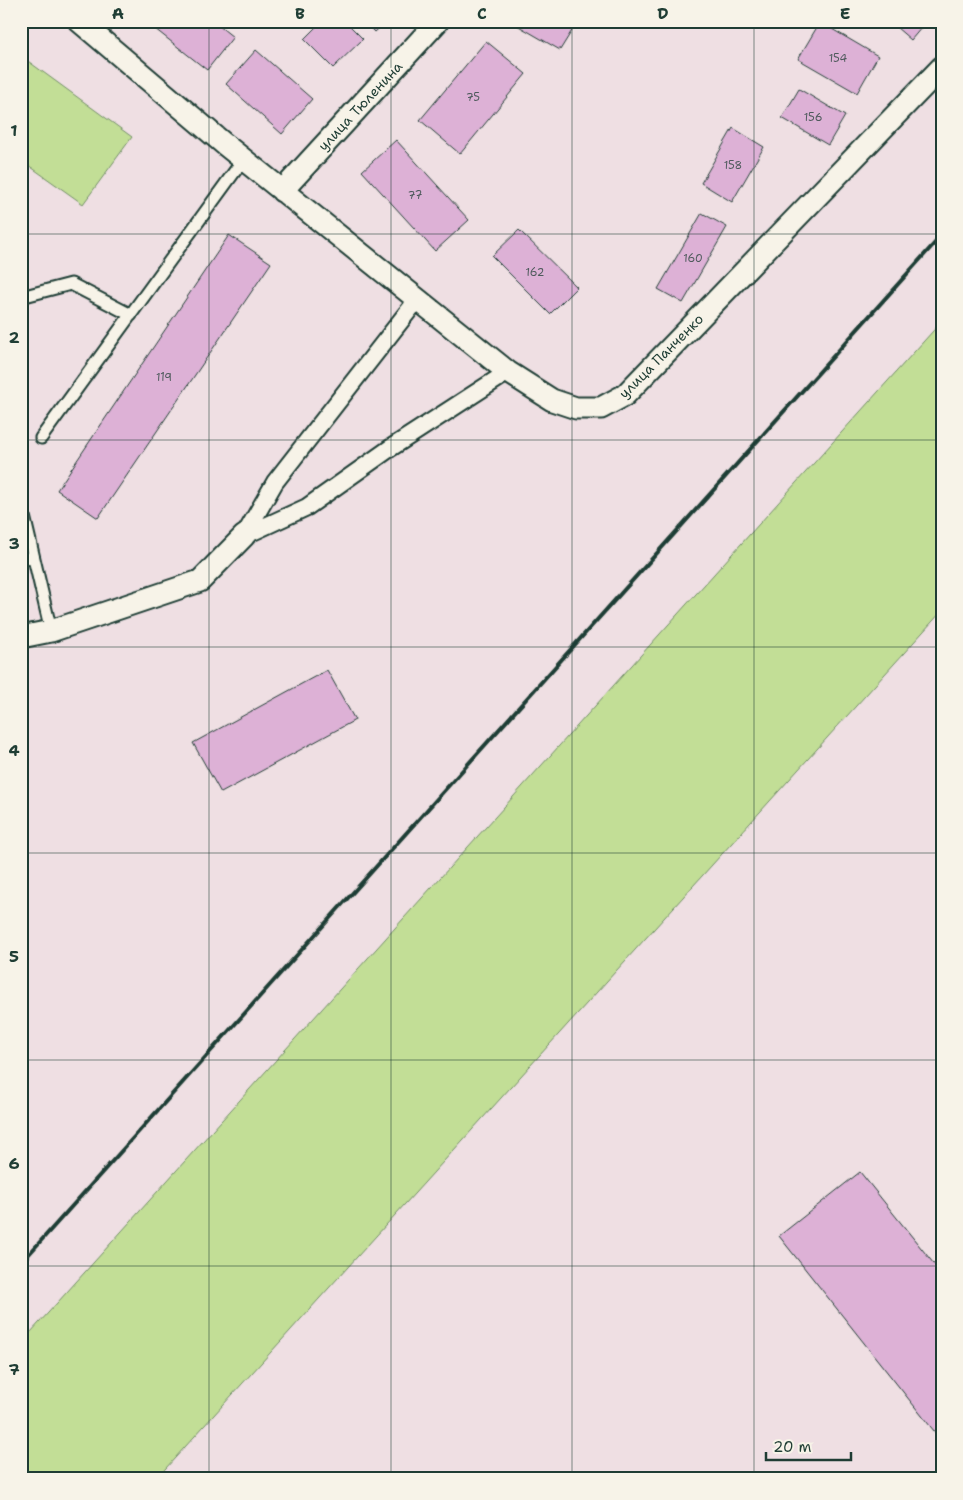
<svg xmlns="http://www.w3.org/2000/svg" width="963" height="1500" viewBox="0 0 963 1500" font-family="'Shantell Sans',sans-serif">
	<rect width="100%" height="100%" fill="#efdfe3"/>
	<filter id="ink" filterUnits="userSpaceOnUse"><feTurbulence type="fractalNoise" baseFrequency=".02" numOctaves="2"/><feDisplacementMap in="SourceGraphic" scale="10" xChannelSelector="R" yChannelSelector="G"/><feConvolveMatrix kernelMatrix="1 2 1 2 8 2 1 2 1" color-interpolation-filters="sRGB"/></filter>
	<g filter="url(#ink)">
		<!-- green -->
		<path fill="#c2de96" stroke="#708e65" d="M 21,56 L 132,137 L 83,204 L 21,160 Z
			M 942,321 L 942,611 L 156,1479 L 21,1479 L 21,1343 Z"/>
		<!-- building -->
		<path fill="#ddb1d6" stroke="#1f3d34" d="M 145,21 L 213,21 L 233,37 L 207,70 Z
			M 322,21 L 345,21 L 363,39 L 333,68 L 304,39 Z
			M 365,21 L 387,21 L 375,32 Z
			M 510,21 L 578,21 L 560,50 Z
			M 889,21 L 927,21 L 911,40 Z
			M 820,22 L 878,56 L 857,93 L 798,59 Z
			M 486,41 L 526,74 L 460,154 L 420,120 Z
			M 256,50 L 312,99 L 282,134 L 226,84 Z
			M 799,89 L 845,116 L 828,145 L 782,118 Z
			M 733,128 L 764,147 L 732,202 L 701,183 Z
			M 396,140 L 469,220 L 435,251 L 362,171 Z
			M 702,213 L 727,227 L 683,303 L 658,289 Z
			M 519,230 L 577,287 L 550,314 L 492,256 Z
			M 229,235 L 271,263 L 98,518 L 57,490 Z
			M 327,670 L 355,720 L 221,793 L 193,743 Z
			M 860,1172 L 942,1274 L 942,1441 L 779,1236 Z"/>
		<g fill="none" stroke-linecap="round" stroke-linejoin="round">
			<!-- service casing -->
			<g stroke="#1f3d34" stroke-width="15">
				<path id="service" d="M 21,297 L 71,284 L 131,315
					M 41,438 L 243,160
					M 21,503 L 51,631
					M 21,558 L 34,559"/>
			</g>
			<!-- pedestrian casing -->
			<g stroke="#1f3d34" stroke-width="20">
				<path id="pedestrian" d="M 244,536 L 307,507 L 389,449 L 508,372
					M 244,536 L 275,482 L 417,300"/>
			</g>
			<!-- minor casing -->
			<g stroke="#1f3d34" stroke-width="25">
				<path id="minor" d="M 79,21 L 223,143 L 508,372 L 552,400 L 576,408 L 601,408 L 625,395 L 942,67
					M 282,191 L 438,21
					M 21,637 L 51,631 L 200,581 L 244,536"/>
			</g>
			<!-- service -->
			<use href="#service" stroke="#f7f3e8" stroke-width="11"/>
			<!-- pedestrian -->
			<use href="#pedestrian" stroke="#f7f3e8" stroke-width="16"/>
			<!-- minor -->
			<use href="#minor" stroke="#f7f3e8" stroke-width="21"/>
			<!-- rail -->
			<path stroke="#1f3d34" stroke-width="4" d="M 21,1263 L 942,235"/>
		</g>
	</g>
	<!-- grid -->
	<path fill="none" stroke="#1f3d34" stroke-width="1" stroke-opacity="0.55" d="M 209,21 L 209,1479M 391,21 L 391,1479M 572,21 L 572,1479M 754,21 L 754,1479M 21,234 L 942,234M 21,440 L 942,440M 21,647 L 942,647M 21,853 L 942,853M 21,1060 L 942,1060M 21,1266 L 942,1266"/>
	<g text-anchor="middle" stroke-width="4" stroke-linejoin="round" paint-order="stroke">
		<!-- number labels -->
		<g font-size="11" fill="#4e5a5c">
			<text x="838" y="62">154</text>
			<text x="473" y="101">75</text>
			<text x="813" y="121">156</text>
			<text x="733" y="169">158</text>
			<text x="415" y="199">77</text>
			<text x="693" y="262">160</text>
			<text x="535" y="276">162</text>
			<text x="164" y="381">119</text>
		</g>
		<!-- street labels -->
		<g font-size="14" fill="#1f3d34" stroke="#f7f3e8">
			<text transform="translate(360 106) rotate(-47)" y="5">улица Тюленина</text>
			<text transform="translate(661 356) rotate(-45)" y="5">улица Панченко</text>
		</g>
	</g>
	<!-- margin -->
	<rect width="963" height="1500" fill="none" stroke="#f7f3e8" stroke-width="55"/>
	<!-- scale -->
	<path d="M766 1452v8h85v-8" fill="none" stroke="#1f3d34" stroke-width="2.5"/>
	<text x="773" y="1452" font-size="15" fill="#1f3d34" stroke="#f7f3e8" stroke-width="4" paint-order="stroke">20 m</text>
	<rect x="28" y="28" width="908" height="1444" fill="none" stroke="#1f3d34" stroke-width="2"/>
	<g font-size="16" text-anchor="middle" font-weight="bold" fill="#1f3d34">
		<text x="118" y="19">A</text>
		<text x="300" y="19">B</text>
		<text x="482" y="19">C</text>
		<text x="663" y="19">D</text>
		<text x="845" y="19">E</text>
		<text x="14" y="136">1</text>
		<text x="14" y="343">2</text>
		<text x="14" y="549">3</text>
		<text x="14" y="756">4</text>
		<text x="14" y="962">5</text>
		<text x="14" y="1169">6</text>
		<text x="14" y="1375">7</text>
	</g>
</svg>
